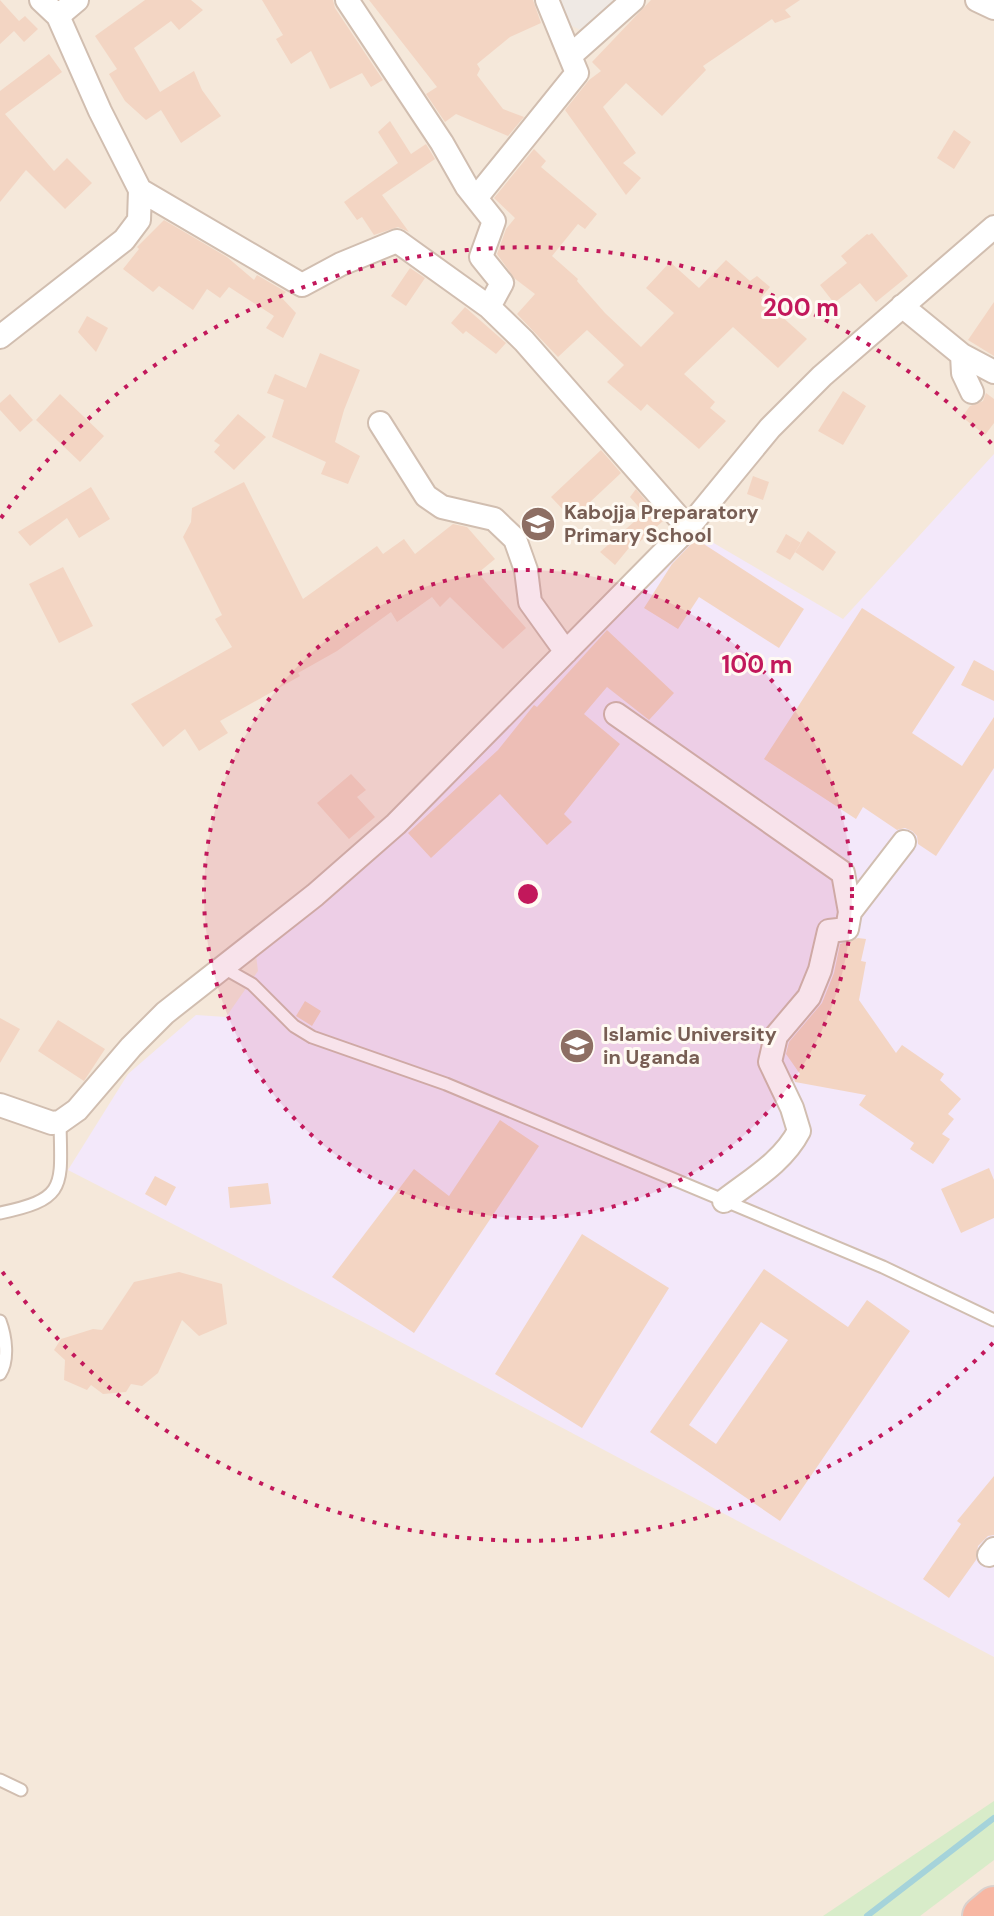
<svg xmlns="http://www.w3.org/2000/svg" width="994" height="1916" viewBox="0 0 994 1916" font-family="'DM Sans',sans-serif">
	<rect width="100%" height="100%" fill="#fdf6ec"/>
	<!-- residential -->
	<path fill="#f5e8da" d="M 0,0 L 994,0 L 994,1916 L 0,1916 Z"/>
	<!-- industrial -->
	<path fill="#efe9e4" d="M 556,0 L 618,0 L 581,30 L 567,24 Z"/>
	<!-- education -->
	<path fill="#f3e8fa" d="M 994,454 L 994,1657 L 363,1322 L 68,1170 L 128,1074 L 196,1015 L 226,1017 L 258,971 L 256,955 L 424,811 L 688,528 L 843,619 Z"/>
	<!-- green -->
	<path fill="#d8ecc9" d="M 994,1801 L 994,1860 L 920,1916 L 823,1916 Z"/>
	<g fill="none" stroke-linecap="round" stroke-linejoin="round">
		<!-- stream -->
		<path stroke="#a5d3da" stroke-width="6" d="M 867,1916 L 994,1818"/>
	</g>
	<!-- building -->
	<path fill="#f3d5c3" fill-rule="evenodd" d="M 0,0 L 19,21 L 25,16 L 38,29 L 24,42 L 14,31 L 0,44 Z
		M 145,0 L 191,0 L 203,10 L 179,30 L 171,21 L 134,48 L 160,92 L 194,71 L 202,90 L 221,116 L 181,143 L 161,110 L 146,120 L 125,101 L 109,74 L 117,69 L 95,36 Z
		M 262,0 L 333,0 L 335,8 L 383,80 L 371,87 L 362,73 L 330,89 L 311,51 L 291,64 L 276,39 L 283,35 Z
		M 369,0 L 533,0 L 541,23 L 510,37 L 477,64 L 480,69 L 477,75 L 503,109 L 524,117 L 508,136 L 456,114 L 445,122 L 426,94 L 437,87 Z
		M 651,0 L 800,0 L 785,10 L 791,17 L 775,23 L 772,19 L 703,66 L 706,70 L 662,116 L 626,83 L 603,107 L 636,153 L 623,163 L 641,178 L 626,195 L 565,110 L 589,80 L 601,71 L 592,62 Z
		M 49,54 L 62,72 L 5,114 L 54,171 L 67,158 L 92,183 L 65,209 L 26,170 L 0,202 L 0,91 Z
		M 390,121 L 411,154 L 426,144 L 435,159 L 382,195 L 409,232 L 398,227 L 374,235 L 362,217 L 357,220 L 344,202 L 398,163 L 378,132 Z
		M 954,130 L 971,142 L 954,169 L 937,158 Z
		M 534,149 L 546,161 L 541,167 L 597,214 L 585,229 L 578,224 L 552,256 L 578,279 L 577,281 L 605,313 L 641,347 L 674,313 L 646,288 L 670,262 L 699,288 L 726,260 L 750,281 L 757,276 L 770,287 L 761,298 L 807,339 L 778,368 L 733,327 L 684,374 L 715,402 L 710,408 L 726,421 L 699,449 L 647,404 L 641,411 L 607,382 L 624,365 L 587,330 L 558,357 L 517,314 L 535,294 L 514,278 L 497,254 L 506,229 L 515,218 L 494,198 Z
		M 164,220 L 227,257 L 254,280 L 257,275 L 286,292 L 281,297 L 296,313 L 283,338 L 266,328 L 274,316 L 229,287 L 220,298 L 207,289 L 193,310 L 159,286 L 153,292 L 123,269 L 139,249 L 137,247 Z
		M 872,233 L 908,276 L 876,302 L 860,283 L 834,303 L 820,285 L 847,263 L 841,256 L 867,234 L 869,235 Z
		M 410,268 L 425,278 L 406,306 L 391,296 Z
		M 994,302 L 994,356 L 968,340 Z
		M 465,307 L 506,343 L 496,354 L 466,331 L 463,334 L 451,323 Z
		M 87,316 L 108,328 L 96,352 L 78,332 Z
		M 320,353 L 360,370 L 344,410 L 335,442 L 360,456 L 348,484 L 321,474 L 326,462 L 272,437 L 284,400 L 267,393 L 275,374 L 306,388 Z
		M 843,391 L 866,406 L 843,445 L 818,431 Z
		M 986,393 L 994,399 L 994,423 L 985,435 L 962,417 L 970,406 L 983,401 Z
		M 10,394 L 33,420 L 20,432 L 0,410 L 0,403 Z
		M 60,394 L 104,436 L 80,462 L 36,420 Z
		M 238,414 L 266,437 L 234,470 L 214,452 L 220,445 L 214,441 Z
		M 601,450 L 621,473 L 572,519 L 551,497 Z
		M 753,476 L 769,482 L 763,500 L 747,494 Z
		M 244,482 L 303,599 L 377,546 L 383,554 L 404,539 L 415,554 L 453,524 L 467,527 L 495,559 L 478,573 L 526,628 L 503,649 L 450,597 L 440,607 L 432,597 L 397,622 L 391,612 L 337,651 L 298,673 L 300,676 L 220,721 L 228,733 L 199,751 L 185,729 L 163,747 L 131,704 L 232,647 L 215,619 L 222,615 L 183,537 L 191,522 L 192,508 Z
		M 91,487 L 110,519 L 79,538 L 67,518 L 30,546 L 18,532 Z
		M 636,489 L 663,521 L 635,546 L 633,543 L 615,565 L 600,552 L 644,513 L 630,497 Z
		M 808,531 L 836,552 L 823,571 L 795,552 Z
		M 786,534 L 801,543 L 790,560 L 776,552 Z
		M 696,539 L 804,609 L 779,648 L 699,597 L 678,629 L 644,608 L 672,564 Z
		M 63,567 L 93,626 L 59,643 L 29,584 Z
		M 862,608 L 955,667 L 912,733 L 962,766 L 994,717 L 994,768 L 936,856 L 918,844 L 917,836 L 912,831 L 905,828 L 897,830 L 863,807 L 856,819 L 764,759 Z
		M 607,630 L 674,693 L 649,720 L 607,687 L 584,714 L 620,744 L 564,814 L 572,822 L 547,845 L 500,794 L 431,858 L 408,833 L 498,750 L 534,705 L 537,707 Z
		M 974,660 L 994,671 L 994,701 L 961,685 Z
		M 351,774 L 366,790 L 357,797 L 375,817 L 349,839 L 317,803 Z
		M 858,938 L 866,939 L 861,961 L 866,962 L 859,1000 L 896,1053 L 902,1045 L 944,1074 L 940,1080 L 961,1099 L 948,1114 L 954,1119 L 942,1134 L 950,1139 L 933,1164 L 910,1149 L 914,1143 L 859,1105 L 866,1095 L 795,1082 L 794,1079 L 800,1074 L 786,1054 L 789,1042 L 822,1003 L 834,973 L 840,944 Z
		M 305,1001 L 321,1011 L 312,1026 L 296,1016 Z
		M 0,1018 L 20,1029 L 0,1063 Z
		M 58,1020 L 105,1049 L 84,1081 L 38,1051 Z
		M 500,1120 L 539,1146 L 414,1333 L 332,1277 L 414,1169 L 449,1196 Z
		M 989,1168 L 994,1180 L 994,1218 L 961,1233 L 941,1189 Z
		M 155,1176 L 176,1187 L 166,1206 L 145,1194 Z
		M 268,1183 L 271,1204 L 230,1208 L 228,1187 Z
		M 582,1234 L 669,1288 L 582,1428 L 495,1374 Z
		M 764,1269 L 848,1327 L 867,1300 L 910,1331 L 780,1521 L 650,1432 ZM 761,1322 L 788,1340 L 716,1444 L 689,1425 Z
		M 179,1272 L 222,1284 L 227,1324 L 199,1336 L 182,1320 L 158,1373 L 142,1386 L 131,1384 L 126,1392 L 103,1394 L 91,1385 L 87,1390 L 64,1380 L 65,1360 L 54,1350 L 61,1339 L 93,1329 L 102,1330 L 134,1282 Z
		M 994,1476 L 994,1535 L 988,1536 L 978,1546 L 976,1560 L 949,1598 L 923,1579 L 961,1524 L 957,1521 Z"/>
	<g fill="none" stroke-linecap="round" stroke-linejoin="round">
		<!-- service casing -->
		<g stroke="#d1beb0" stroke-width="15">
			<path id="service" d="M 222,967 L 252,984 L 294,1026 L 312,1037 L 446,1084 L 501,1107 L 883,1267 L 994,1320
				M 0,1213 C 68,1199 61,1186 60,1122
				M 0,1321 C 6,1337 9,1360 0,1374
				M 0,1780 L 21,1790"/>
		</g>
		<!-- minor casing -->
		<g stroke="#d1beb0" stroke-width="26">
			<path id="minor" d="M 347,0 L 442,143 L 467,187 L 494,221 L 481,257 L 502,283 L 489,307 L 524,341 L 688,528
				M 547,0 L 570,56
				M 977,0 L 994,8
				M 58,16 L 77,0
				M 140,190 L 302,285 L 341,264 L 397,241 L 489,307
				M 476,198 L 577,73 L 570,56 L 633,0
				M 902,306 L 962,355 L 994,372
				M 0,337 L 124,240 L 139,220 L 140,190 L 100,111 L 58,16 L 41,0
				M 962,355 L 963,373 L 972,392
				M 380,423 L 426,496 L 442,507 L 494,519 L 515,539 L 526,570 L 530,602 L 566,652
				M 616,714 L 843,873 L 850,912
				M 0,1105 L 52,1123 L 60,1122 L 77,1110 L 131,1047 L 165,1013 L 315,895 L 396,824 L 688,528 L 770,428 L 822,376 L 994,227
				M 724,1201 C 751,1180 783,1162 799,1131 L 792,1108 L 770,1062 L 776,1036 L 809,997 L 820,970 L 829,931 L 847,929 L 850,912 L 904,842
				M 989,1555 L 994,1549"/>
		</g>
		<!-- motorway casing -->
		<g stroke="#dad1cd" stroke-width="42">
			<path id="motorway" d="M 982,1916 L 994,1906"/>
		</g>
		<!-- service -->
		<use href="#service" stroke="#fff" stroke-width="11"/>
		<!-- minor -->
		<use href="#minor" stroke="#fff" stroke-width="22"/>
		<!-- motorway -->
		<use href="#motorway" stroke="#f7b7a3" stroke-width="38"/>
	</g>
	<!-- distance rings -->
	<circle cx="528" cy="894" r="324" fill="#c2185b" fill-opacity=".12"/>
	<g fill="none" stroke="#c2185b" stroke-width="4" stroke-dasharray="4 8">
		<circle cx="528" cy="894" r="324"/>
		<path d="M993 1343A647 647 0 0 1 1 1270M1 518A647 647 0 0 1 993 445"/>
	</g>
	<!-- icons -->
	<defs>
		<g id="school-disc" transform="scale(1.8)"><circle r="9.5" fill="#8d6e63" stroke="#fffaf3"/><path d="M0-5L7-2L0 1L-7-2ZM-4 1L0 2.5L4 1V4Q0 6-4 4Z" fill="#fff"/></g>
		<g id="university-disc" transform="scale(1.8)"><circle r="9.5" fill="#8d6e63" stroke="#fffaf3"/><path d="M0-5L7-2L0 1L-7-2ZM-4 1L0 2.5L4 1V4Q0 6-4 4Z" fill="#fff"/></g>
	</defs>
	<g fill-rule="evenodd">
		<use href="#school-disc" x="538" y="524"/>
		<use href="#university-disc" x="577" y="1046"/>
	</g>
	<g text-anchor="middle" stroke-width="6" stroke-linejoin="round" paint-order="stroke">
		<!-- education labels -->
		<g font-size="20" font-weight="bold" fill="#785e54" stroke="#fffaf3" text-anchor="start">
			<text x="564" y="519">Kabojja Preparatory<tspan x="564" dy="23">Primary School</tspan></text>
			<text x="603" y="1041">Islamic University<tspan x="603" dy="23">in Uganda</tspan></text>
		</g>
	</g>
	<circle cx="528" cy="894" r="12" fill="#c2185b" stroke="#fffaf3" stroke-width="4"/>
	<g font-size="24" text-anchor="middle" font-weight="bold" fill="#c2185b" stroke="#fffaf3" stroke-width="6" stroke-linejoin="round" paint-order="stroke">
		<text x="801" y="316">200 m</text>
		<text x="757" y="673">100 m</text>
	</g>
</svg>
